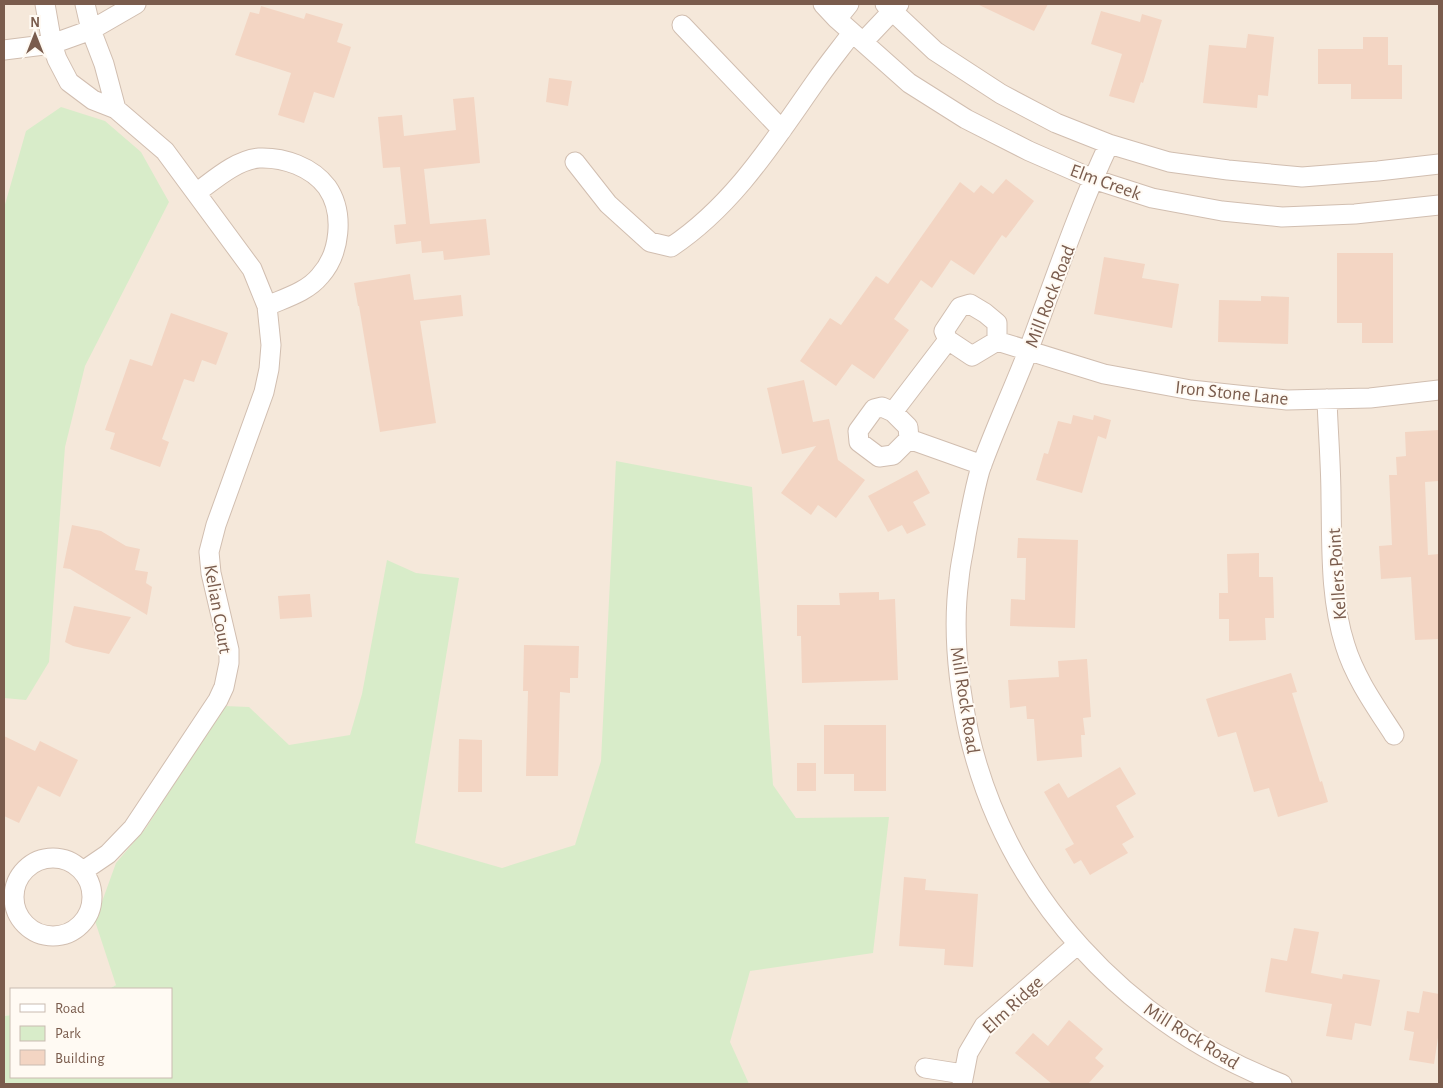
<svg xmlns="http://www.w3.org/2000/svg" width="1443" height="1088" viewBox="0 0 1443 1088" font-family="'Alegreya Sans',sans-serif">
	<rect width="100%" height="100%" fill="#fdf6ec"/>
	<!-- residential -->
	<path fill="#f5e8da" d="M 4,4 L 1439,4 L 1439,1084 L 733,1084 L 333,866 L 109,989 L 11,989 L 11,1015 L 4,1016 Z"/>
	<!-- green -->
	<path fill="#d8ecc9" d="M 61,107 L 105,121 L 141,152 L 169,202 L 85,366 L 65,447 L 49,662 L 26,700 L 4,698 L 4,208 L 26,131 Z
		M 616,461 L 752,487 L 773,785 L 796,818 L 889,817 L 873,953 L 750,971 L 730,1042 L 749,1084 L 4,1084 L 4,1016 L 11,1015 L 11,1077 L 171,1077 L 171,989 L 109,989 L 116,985 L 95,921 L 116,863 L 146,828 L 224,706 L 249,707 L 289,745 L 350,735 L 362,694 L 387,560 L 416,573 L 459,578 L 415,843 L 502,868 L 575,845 L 601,761 Z"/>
	<!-- building -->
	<path fill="#f3d5c3" d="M 977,4 L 1048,4 L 1034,31 Z
		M 261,6 L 304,19 L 306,13 L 343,24 L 337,42 L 351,47 L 334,98 L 314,92 L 304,123 L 278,115 L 291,73 L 235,55 L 250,12 L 259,14 Z
		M 1101,11 L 1140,22 L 1142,14 L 1162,20 L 1143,83 L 1141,82 L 1134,103 L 1109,96 L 1122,54 L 1091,44 Z
		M 1248,34 L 1274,37 L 1268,96 L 1258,95 L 1257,108 L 1203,103 L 1209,45 L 1246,48 Z
		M 1363,37 L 1388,37 L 1388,65 L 1402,65 L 1402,99 L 1351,99 L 1351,84 L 1318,84 L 1318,49 L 1363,49 Z
		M 549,78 L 572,81 L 568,106 L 546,102 Z
		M 474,97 L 480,163 L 424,169 L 430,224 L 486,219 L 490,255 L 444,260 L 443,251 L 422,253 L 421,241 L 396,244 L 394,225 L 406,224 L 400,167 L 383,168 L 378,117 L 402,115 L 404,136 L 456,130 L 453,99 Z
		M 1006,179 L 1034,201 L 1006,238 L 1002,235 L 974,275 L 951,260 L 932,288 L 921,280 L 894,319 L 909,330 L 874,379 L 852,364 L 836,386 L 800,361 L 830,318 L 841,325 L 876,276 L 888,284 L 960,182 L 974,193 L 981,185 L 993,194 Z
		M 1337,253 L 1393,253 L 1393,343 L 1362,343 L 1362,323 L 1337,323 Z
		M 1104,257 L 1145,264 L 1142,278 L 1179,284 L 1172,328 L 1094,314 Z
		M 410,274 L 414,300 L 461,295 L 463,316 L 420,321 L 436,423 L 380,432 L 359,306 L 358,306 L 354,283 Z
		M 1261,296 L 1289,297 L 1288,344 L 1218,342 L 1219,300 L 1261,301 Z
		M 171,313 L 228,333 L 216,365 L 202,360 L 194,382 L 184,379 L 162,439 L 169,442 L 160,467 L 110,449 L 115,433 L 105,430 L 130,359 L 152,366 Z
		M 804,380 L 813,422 L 829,419 L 838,460 L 865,480 L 836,518 L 818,505 L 811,515 L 781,493 L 816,446 L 782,454 L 767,388 Z
		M 1073,415 L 1093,420 L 1094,415 L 1111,420 L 1106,439 L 1098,436 L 1082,493 L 1036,480 L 1044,453 L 1048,454 L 1058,421 L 1071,424 Z
		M 1439,430 L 1439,481 L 1425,482 L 1428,555 L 1439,554 L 1439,639 L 1415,640 L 1411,577 L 1381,579 L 1379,546 L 1392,545 L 1389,475 L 1397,475 L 1396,457 L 1406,456 L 1405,432 Z
		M 917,470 L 930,493 L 913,502 L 926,525 L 907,534 L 902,525 L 888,532 L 868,496 Z
		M 72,525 L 101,531 L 126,546 L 140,549 L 135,570 L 148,572 L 146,583 L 152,587 L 147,615 L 70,569 L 63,568 Z
		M 1018,538 L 1078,540 L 1075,628 L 1010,626 L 1011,599 L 1025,600 L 1026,558 L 1017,558 Z
		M 1259,553 L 1259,577 L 1273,577 L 1274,618 L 1265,618 L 1266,640 L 1229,641 L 1229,619 L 1219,619 L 1219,593 L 1228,593 L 1227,554 Z
		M 879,592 L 879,600 L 895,599 L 898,680 L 802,683 L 801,636 L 797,636 L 797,605 L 840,605 L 839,593 Z
		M 310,594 L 312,617 L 280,619 L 278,596 Z
		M 74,606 L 131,617 L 109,654 L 73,646 L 65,642 Z
		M 524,645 L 579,646 L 578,678 L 570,678 L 570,693 L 560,692 L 558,776 L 526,776 L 528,691 L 523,691 Z
		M 1087,659 L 1091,717 L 1083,718 L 1085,735 L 1081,735 L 1082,757 L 1037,761 L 1034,719 L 1027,719 L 1026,706 L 1010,708 L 1008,680 L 1059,677 L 1058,661 Z
		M 1291,673 L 1297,692 L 1292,693 L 1320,782 L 1322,781 L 1328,802 L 1278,817 L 1269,788 L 1254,792 L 1236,732 L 1218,737 L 1206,699 Z
		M 824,725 L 886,725 L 886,791 L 854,791 L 854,774 L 824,774 Z
		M 4,736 L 35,751 L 40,741 L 78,760 L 60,797 L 38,786 L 19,823 L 4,816 Z
		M 459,739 L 482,740 L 482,792 L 458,792 Z
		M 797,763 L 816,763 L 816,791 L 797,791 Z
		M 1120,767 L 1136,794 L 1116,806 L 1134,837 L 1122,844 L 1128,853 L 1090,875 L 1081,860 L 1074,864 L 1065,849 L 1074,844 L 1044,792 L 1059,783 L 1068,798 Z
		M 904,877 L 926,879 L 925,890 L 978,894 L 973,967 L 944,965 L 945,949 L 899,946 Z
		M 1294,928 L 1319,932 L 1311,973 L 1342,979 L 1343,974 L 1380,980 L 1371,1026 L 1355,1023 L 1352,1040 L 1326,1036 L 1332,1004 L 1265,992 L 1271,958 L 1287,961 Z
		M 1423,991 L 1439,994 L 1439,1031 L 1434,1064 L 1409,1060 L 1414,1032 L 1404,1030 L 1407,1011 L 1419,1013 Z
		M 1069,1020 L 1103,1049 L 1095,1058 L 1104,1066 L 1088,1084 L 1052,1084 L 1015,1053 L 1033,1033 L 1048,1046 Z"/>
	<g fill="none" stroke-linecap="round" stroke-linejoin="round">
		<!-- minor casing -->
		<g stroke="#d1beb0" stroke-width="21">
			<path id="minor" d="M 45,4 L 52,44 L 57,59 L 69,82 L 93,100 L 116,109 L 165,151 L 252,269 L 267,306 L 271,345 L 269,369 L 264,392 L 216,525 L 209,552 L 211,573 L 229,650 L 229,663 L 224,687 L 218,700 L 133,828 L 108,854 L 83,871
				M 85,4 L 91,30 L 104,64 L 116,109
				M 823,4 L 837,19 L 909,83 L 966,119 L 1029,151 L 1093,179 L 1152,198 L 1222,211 L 1282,217 L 1355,214 L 1439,205
				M 885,4 L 935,51 L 1001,94 L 1056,123 L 1109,144 L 1169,162 L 1228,170 L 1302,177 L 1378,171 L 1439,164
				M 837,19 L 849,4
				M 682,25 L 782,130
				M 863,42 L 899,4
				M 4,50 L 52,44 L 91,30 L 136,4
				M 1109,144 C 1078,210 1055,279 1030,346 C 1014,388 995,428 980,470 C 974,491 970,514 966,535 C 964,550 960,565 959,579 C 952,631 958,683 969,734 C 1007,897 1126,1024 1282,1084
				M 575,162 L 608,204 L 650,242 L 671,247 C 734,205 773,142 816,81 C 827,65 840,49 852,33
				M 196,193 C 214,180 236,160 259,158 C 284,157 312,167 327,187 C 345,213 340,254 320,276 C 307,292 285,298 267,306
				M 948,340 L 944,331 L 960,307 L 970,304 L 985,313 L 997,323 L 997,341
				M 1327,399 C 1328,432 1331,465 1331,498 C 1332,548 1330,598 1345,645 C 1355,678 1376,707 1394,735
				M 893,412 L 882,407 L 874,409 L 858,431 L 859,442 L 879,457 L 893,455 L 909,439
				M 982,465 L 909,439 L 908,427 L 893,412 L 948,340 L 972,356 L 997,341 L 1104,374 L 1191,390 L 1237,395 L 1287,400 L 1370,398 L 1439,390
				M14 897a39 39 0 1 1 78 0a39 39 0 1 1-78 0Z
				M 925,1068 L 963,1074
				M 962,1084 L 968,1053 L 984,1026 L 1078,944"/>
		</g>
		<!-- minor -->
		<use href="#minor" stroke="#fff" stroke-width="19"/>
	</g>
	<g text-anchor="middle" stroke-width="4" stroke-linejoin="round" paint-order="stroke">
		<!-- street labels -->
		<g font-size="19" fill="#7a5c4d" stroke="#fffaf3">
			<text transform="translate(1106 181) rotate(20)" y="7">Elm Creek</text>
			<text transform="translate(1049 296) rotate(-69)" y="7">Mill Rock Road</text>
			<text transform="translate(1232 392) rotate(6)" y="7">Iron Stone Lane</text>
			<text transform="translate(1336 574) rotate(-94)" y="7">Kellers Point</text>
			<text transform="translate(219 609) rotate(80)" y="7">Kelian Court</text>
			<text transform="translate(966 700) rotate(81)" y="7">Mill Rock Road</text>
			<text transform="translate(1012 1004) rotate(-43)" y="7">Elm Ridge</text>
			<text transform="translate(1192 1035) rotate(32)" y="7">Mill Rock Road</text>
		</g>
	</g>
	<!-- border -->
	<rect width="1443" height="1088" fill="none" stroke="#7a5c4d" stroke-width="10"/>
	<!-- legend -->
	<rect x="10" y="988" width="162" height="90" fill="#fffaf3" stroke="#cabbb1"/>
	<rect x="20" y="1004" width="25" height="8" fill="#ffffff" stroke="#cabbb1"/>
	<text x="55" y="1013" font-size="15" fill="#7a5c4d">Road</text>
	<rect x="20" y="1026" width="25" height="15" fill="#d8ecc9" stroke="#cabbb1"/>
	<text x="55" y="1038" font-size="15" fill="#7a5c4d">Park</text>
	<rect x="20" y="1050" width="25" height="15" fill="#f3d5c3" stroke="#cabbb1"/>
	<text x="55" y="1063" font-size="15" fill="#7a5c4d">Building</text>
	<!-- north arrow -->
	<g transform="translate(35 35)" stroke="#fffaf3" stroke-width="4" paint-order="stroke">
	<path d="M0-4L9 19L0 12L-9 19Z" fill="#7a5c4d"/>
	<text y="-8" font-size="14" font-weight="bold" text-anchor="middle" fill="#7a5c4d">N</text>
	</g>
</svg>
